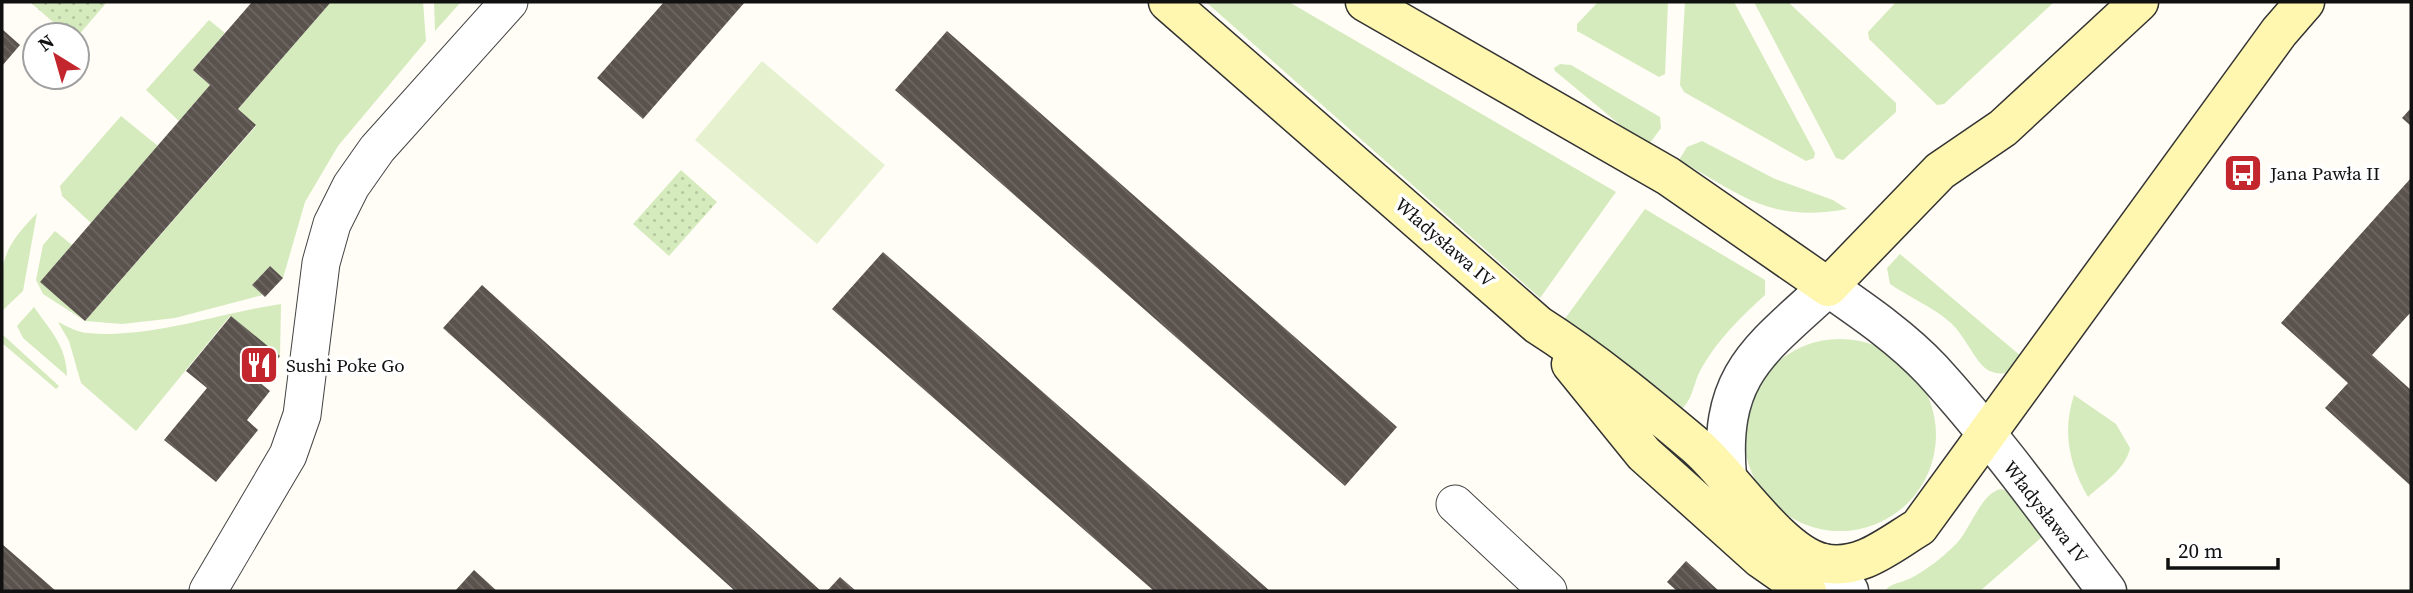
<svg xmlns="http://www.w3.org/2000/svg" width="2413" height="593" viewBox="0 0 2413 593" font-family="'Source Serif 4',serif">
	<defs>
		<pattern id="park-dots" width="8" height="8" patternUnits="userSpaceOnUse" patternTransform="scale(1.75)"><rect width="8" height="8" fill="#d5ebbd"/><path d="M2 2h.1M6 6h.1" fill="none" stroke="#b6c8a1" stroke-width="1.8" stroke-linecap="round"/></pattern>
		<pattern id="building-back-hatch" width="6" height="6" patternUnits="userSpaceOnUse" patternTransform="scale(1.75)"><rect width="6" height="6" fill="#5a524d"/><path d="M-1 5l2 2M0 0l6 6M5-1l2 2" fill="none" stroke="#6d6662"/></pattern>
	</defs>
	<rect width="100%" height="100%" fill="#fffdf5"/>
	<!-- grass -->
	<path fill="#d5ebbd" d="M 331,2 L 423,2 L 426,41 L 338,146 L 305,202 L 283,278 L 270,266 L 252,285 L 263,295 L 175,318 L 122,324 L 85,321 L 43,294 L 36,280 L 43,245 L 55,231 L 72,245 L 41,282 L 85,321 L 256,126 L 238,109 Z
		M 434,2 L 461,2 L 435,31 Z
		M 1206,2 L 1289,2 L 1616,192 L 1540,298 Z
		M 1598,2 L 1668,2 L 1665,74 L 1659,77 L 1577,31 L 1577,24 Z
		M 1685,2 L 1734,2 L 1815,153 L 1814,158 L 1806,161 L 1684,92 L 1680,85 Z
		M 1754,2 L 1788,2 L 1896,103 L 1896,112 L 1843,160 L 1836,158 Z
		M 1896,2 L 2054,2 L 1944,104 L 1937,105 L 1869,39 L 1868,32 Z
		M 209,20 L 225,33 L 193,70 L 210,85 L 179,121 L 146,90 Z
		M 1560,64 L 1571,65 L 1660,117 L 1661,128 L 1650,143 L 1624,128 L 1555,71 L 1554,68 Z
		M 121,116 L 158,146 L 91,223 L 62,196 L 60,186 Z
		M 1702,141 L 1775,179 L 1833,200 L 1847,209 C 1771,223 1743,196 1679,160 L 1687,147 Z
		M 1645,209 L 1765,280 L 1765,295 C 1740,318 1718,339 1701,369 C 1693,383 1693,403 1678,411 L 1564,320 Z
		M 37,213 L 23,291 L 2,311 C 0,261 2,249 37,213 Z
		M 1900,254 L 2022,357 L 2011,373 C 2002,374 1992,374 1985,368 C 1975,360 1964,335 1951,323 C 1932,306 1910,298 1890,284 L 1887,268 Z
		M 281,304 L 280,356 L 230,316 L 136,431 L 81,383 L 69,341 L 58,322 C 67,326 78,333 88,333 C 152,339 218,313 281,304 Z
		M 34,307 C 50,330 67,347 67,376 L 23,338 L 17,326 Z
		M 2,334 L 59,386 L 56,389 L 2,343 Z
		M1744 435a96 96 0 1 1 192 0a96 96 0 1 1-192 0Z
		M 2074,395 L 2116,424 L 2130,448 C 2126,469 2103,483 2088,497 C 2069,464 2062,432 2074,395 Z
		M 2001,489 L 2007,491 L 2042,537 L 1980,591 L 1885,591 C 1891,583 1900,583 1909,579 C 1927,570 1943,557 1957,543 C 1970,529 1982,492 2001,489 Z"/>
	<!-- park -->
	<path fill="url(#park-dots)" d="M 30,2 L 107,2 L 77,37 L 68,35 Z
		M 681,170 L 717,202 L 669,256 L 633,224 Z"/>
	<!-- pitch -->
	<path fill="#e6f2cf" d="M 762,61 L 885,165 L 817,244 L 695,140 Z"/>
	<!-- building -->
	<path fill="url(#building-back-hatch)" d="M 252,2 L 331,2 L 238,109 L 256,125 L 85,321 L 40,282 L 210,85 L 193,70 Z
		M 664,2 L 745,2 L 643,119 L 597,78 Z
		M 2,29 L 20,45 L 2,66 Z
		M 947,31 L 1397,427 L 1345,486 L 895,90 Z
		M 2411,108 L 2411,126 L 2402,118 Z
		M 2411,178 L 2411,312 L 2372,355 L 2411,390 L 2411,486 L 2325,408 L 2348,383 L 2281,323 Z
		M 883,252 L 1270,591 L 1154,591 L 832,309 Z
		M 270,266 L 283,278 L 265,297 L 252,285 Z
		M 482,285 L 821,591 L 735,591 L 443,328 Z
		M 231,316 L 280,356 L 259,382 L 270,391 L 247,420 L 258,430 L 216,482 L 164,440 L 207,388 L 186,371 Z
		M 2,544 L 56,591 L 2,591 Z
		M 1686,561 L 1719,591 L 1677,591 L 1667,582 Z
		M 474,570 L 497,591 L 455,591 Z
		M 840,577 L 856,591 L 827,591 Z"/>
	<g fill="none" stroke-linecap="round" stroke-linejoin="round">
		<!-- minor casing -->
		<g stroke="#444" stroke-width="39">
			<path id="minor" d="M 1455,504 L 1548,591
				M 208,591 L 288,455 L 302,415 L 321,263 L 332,224 L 351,186 L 377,149 L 509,2"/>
		</g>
		<!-- tertiary casing -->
		<g stroke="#444" stroke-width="41">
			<path id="tertiary" d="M 1727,476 C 1718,374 1760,350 1828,287 C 1864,312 1902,338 1932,370 C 1995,439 2051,517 2107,591
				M 1823,563 L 1849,591"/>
		</g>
		<!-- secondary casing -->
		<g stroke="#333" stroke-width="41">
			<path id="secondary" d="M 1168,2 L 1538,325 C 1593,360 1645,403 1695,445 C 1730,474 1779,553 1823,563 C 1860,571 1889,545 1919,527 L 2279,32 L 2305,2
				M 1365,2 L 1668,176 L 1828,287 L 1940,171 L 2003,128 L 2139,2
				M 1571,364 L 1644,454 L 1761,559 L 1807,591"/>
		</g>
		<!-- minor -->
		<use href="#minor" stroke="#fff" stroke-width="37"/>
		<!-- tertiary -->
		<use href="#tertiary" stroke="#fff" stroke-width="38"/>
		<!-- secondary -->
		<use href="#secondary" stroke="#fff6b0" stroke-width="38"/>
	</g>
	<!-- icons -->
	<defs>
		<g id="bus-square" transform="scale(2.0125)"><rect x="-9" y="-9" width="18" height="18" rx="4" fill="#c4262e" stroke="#fff"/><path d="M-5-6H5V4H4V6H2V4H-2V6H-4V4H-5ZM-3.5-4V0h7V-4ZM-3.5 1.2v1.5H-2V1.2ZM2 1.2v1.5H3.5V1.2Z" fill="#fff"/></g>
		<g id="restaurant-square" transform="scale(2.0125)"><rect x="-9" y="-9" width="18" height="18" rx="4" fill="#c4262e" stroke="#fff"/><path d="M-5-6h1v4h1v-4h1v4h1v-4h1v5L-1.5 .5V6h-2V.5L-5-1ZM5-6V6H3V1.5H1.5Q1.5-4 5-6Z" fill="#fff"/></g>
	</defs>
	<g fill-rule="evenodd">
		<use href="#bus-square" x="2243" y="173"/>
		<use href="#restaurant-square" x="259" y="365"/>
	</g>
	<g text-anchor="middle" stroke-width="7" stroke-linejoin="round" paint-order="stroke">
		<!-- poi labels -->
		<g font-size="19" fill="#111" stroke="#fff" text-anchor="start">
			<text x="2270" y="180">Jana Pawła II</text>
			<text x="286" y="372">Sushi Poke Go</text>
		</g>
		<!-- street labels -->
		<g font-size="19" fill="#111" stroke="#fff">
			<text transform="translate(1445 242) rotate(41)" y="7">Władysława IV</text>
			<text transform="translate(2046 512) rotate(52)" y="7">Władysława IV</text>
		</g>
	</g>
	<!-- border -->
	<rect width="2413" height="593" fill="none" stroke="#111111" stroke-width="7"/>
	<!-- north arrow -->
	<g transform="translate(56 56) rotate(323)"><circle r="33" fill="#ffffff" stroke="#a0a0a0" stroke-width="2"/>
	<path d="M0-5L12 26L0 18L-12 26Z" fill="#c4262e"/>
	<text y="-10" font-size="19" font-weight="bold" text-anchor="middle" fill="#111111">N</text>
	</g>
	<!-- scale -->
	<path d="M2168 558v10h110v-10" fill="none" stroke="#111111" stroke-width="3.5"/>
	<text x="2178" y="558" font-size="21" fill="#111111" stroke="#ffffff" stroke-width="5" paint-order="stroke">20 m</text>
</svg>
